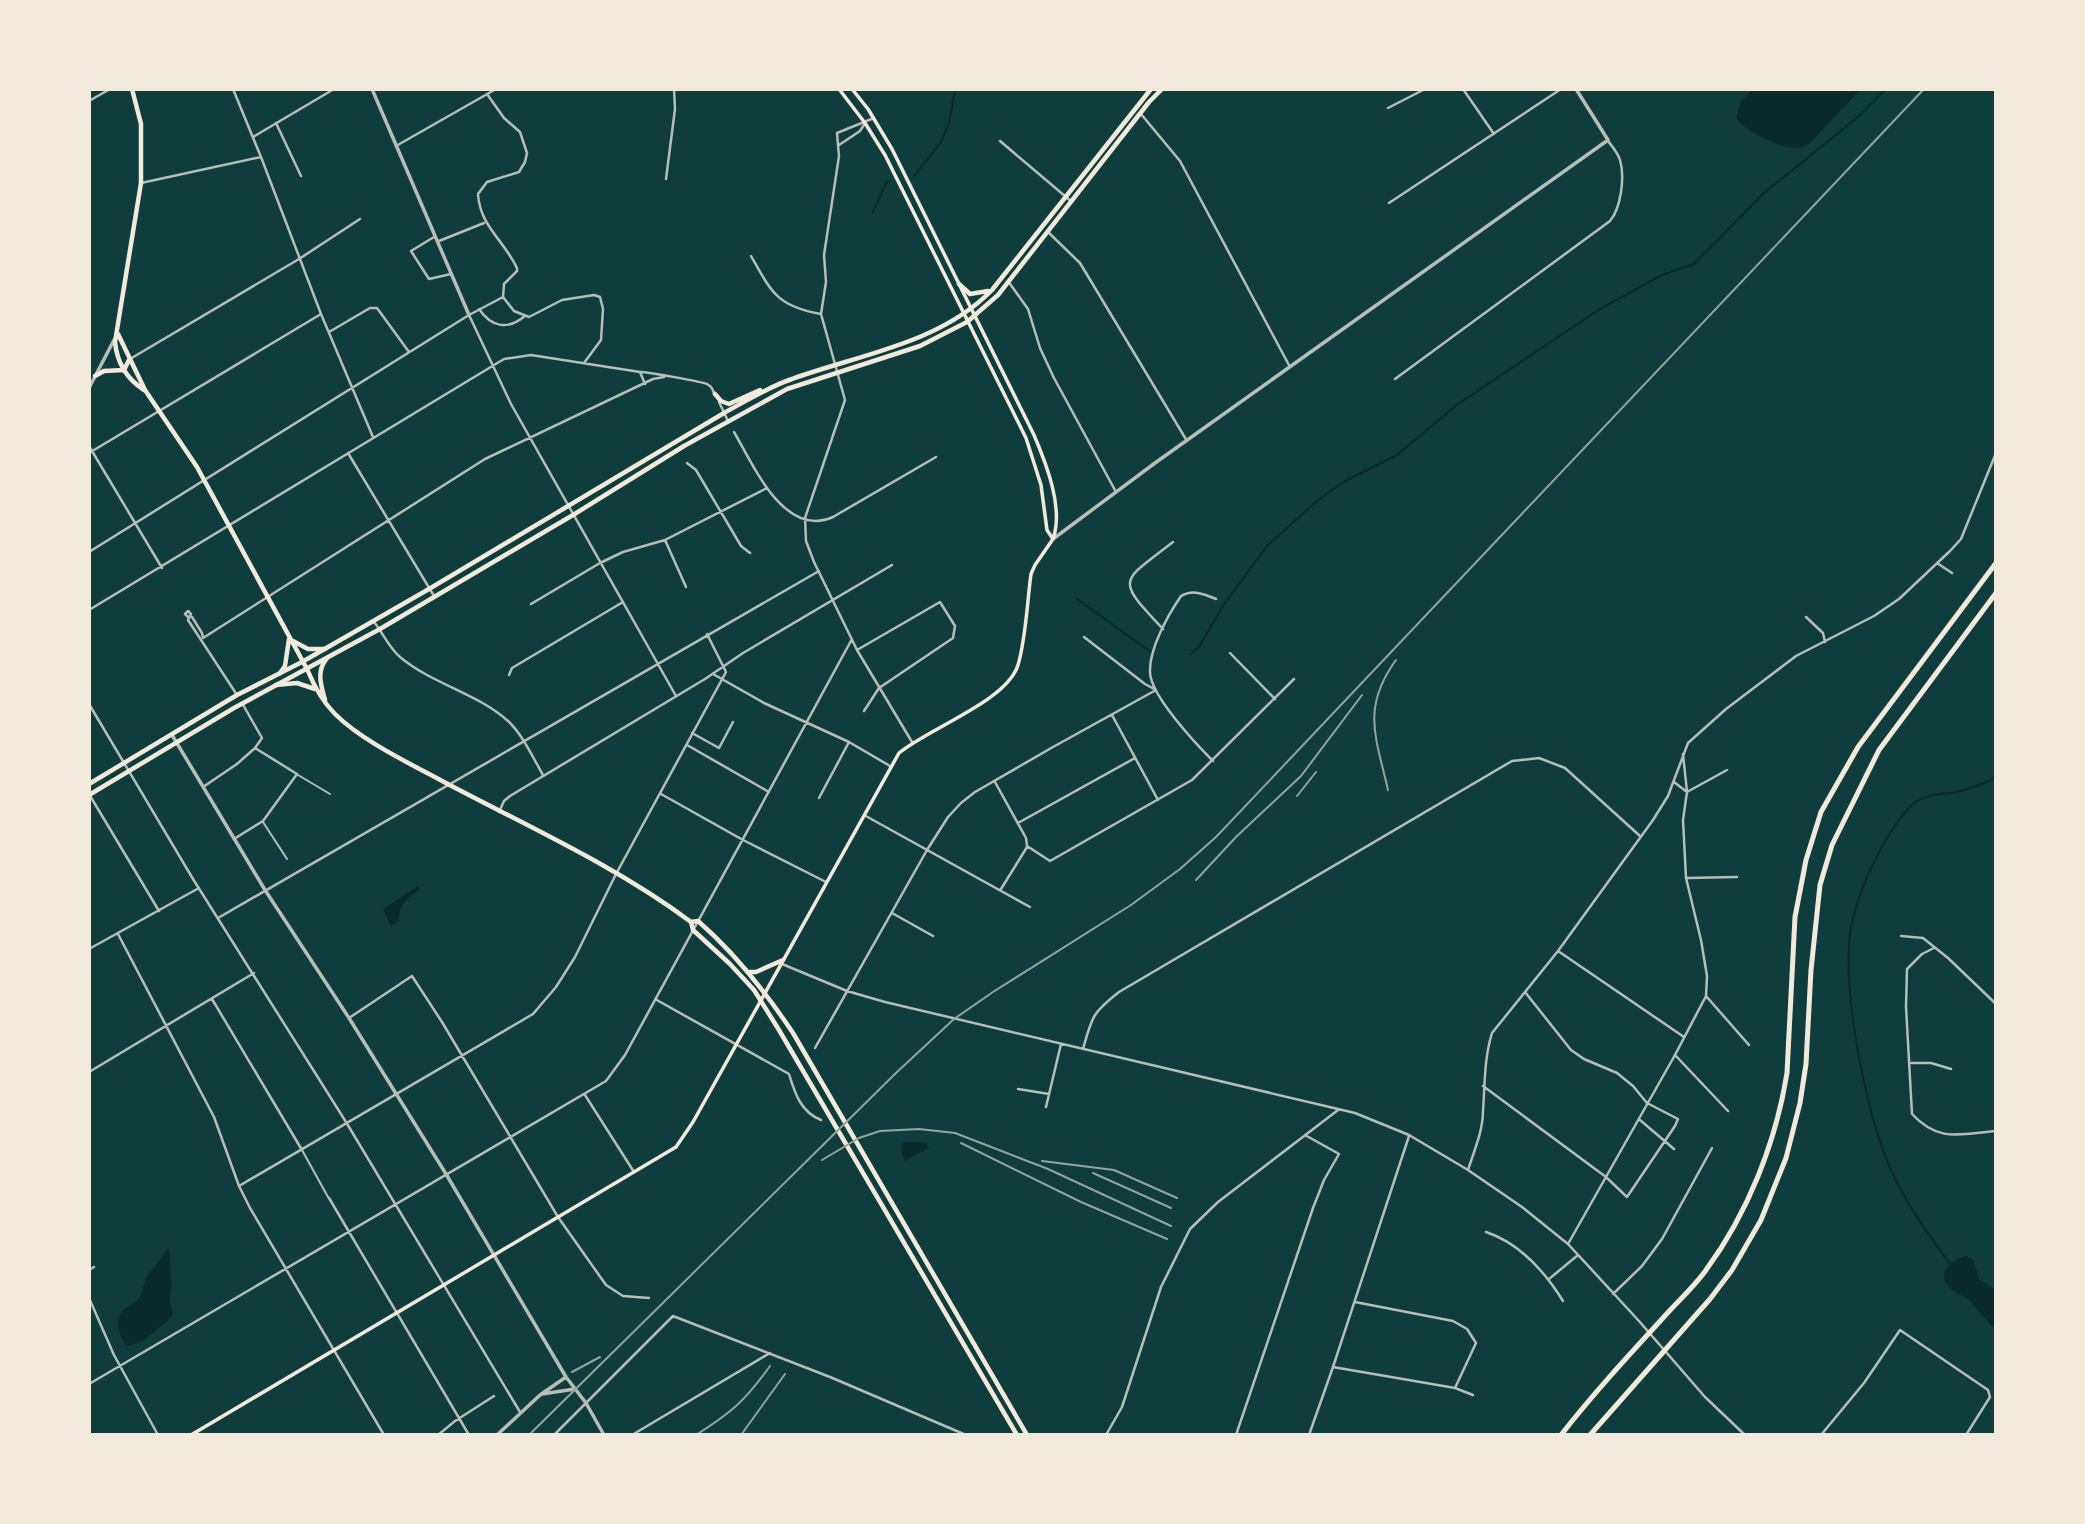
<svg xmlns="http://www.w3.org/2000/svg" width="2085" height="1524" viewBox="0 0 2085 1524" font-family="Overpass,sans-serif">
	<rect width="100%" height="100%" fill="#0f3d3e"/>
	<!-- water -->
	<path fill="#0a2a2b" d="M 1753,89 L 1861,89 L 1812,141 C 1808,145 1803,148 1797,148 C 1782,150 1744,130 1736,118 L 1741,102 Z
		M 418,886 L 420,889 C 407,899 399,904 399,921 L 391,926 L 383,909 Z
		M 906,1142 L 925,1143 L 929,1148 L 905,1161 L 901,1152 L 901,1144 Z
		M 167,1247 L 169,1250 L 172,1286 L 170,1301 L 173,1314 L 171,1318 L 143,1341 L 127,1346 C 119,1338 114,1320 123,1310 C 127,1306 133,1305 137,1300 C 143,1293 143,1283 148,1275 C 155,1265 164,1258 167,1247 Z
		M 1966,1256 L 1973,1259 L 1979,1279 L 1996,1290 L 1996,1330 C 1986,1321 1978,1310 1969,1300 C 1963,1295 1956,1294 1950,1288 C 1935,1274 1951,1260 1966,1256 Z"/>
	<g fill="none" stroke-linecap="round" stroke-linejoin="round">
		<!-- stream -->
		<path stroke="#0a2a2b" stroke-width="2" d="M 914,176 L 941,142 L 949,123 L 955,89
			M 873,212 L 886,183 L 891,181
			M 1077,599 L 1151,652
			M 1191,654 L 1199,647 L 1224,604 L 1267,546 L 1318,500 L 1345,481 L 1397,455 L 1458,404 L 1600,309 L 1662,275 L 1694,264 L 1764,193 L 1858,117 L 1886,89
			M 1950,1264 C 1927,1233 1904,1201 1889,1165 C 1865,1108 1843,995 1850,934 C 1855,896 1884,833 1911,806 C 1924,793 1940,795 1956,792 C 1970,789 1983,784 1996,777"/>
		<!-- service -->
		<path stroke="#b8beb3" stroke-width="2" d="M 298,775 L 330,794
			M 263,822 L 287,859
			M 302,1150 L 328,1197"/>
		<!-- minor -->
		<path stroke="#b8beb3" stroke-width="2.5" d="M 233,89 L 261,157 L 321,314 L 373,437
			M 1463,89 L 1494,134
			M 487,94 L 504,118 L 520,132 L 527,153 L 525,162 L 519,172 L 487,182 L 478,194 C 480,226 503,239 517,268 L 517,271 L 504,284 L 503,297
			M 89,101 L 110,89
			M 1388,108 L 1425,89
			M 1141,114 L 1180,161 L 1290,367
			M 874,118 L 837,133 L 839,156 L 824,255 L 826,282 L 821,314 L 845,400 L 805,518 L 806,541 L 814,562 L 857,650 L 912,742
			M 276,123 L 301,176
			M 253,137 L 334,89
			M 1000,141 L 1072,202
			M 839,145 L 860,131 L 865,123
			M 396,146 L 496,89
			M 666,179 L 675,109 L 674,89
			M 141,183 L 261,157
			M 1389,203 L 1561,89
			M 1048,232 L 1080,263 L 1187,441
			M 434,237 L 411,251 L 429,279 L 451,274
			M 439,241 L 484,223
			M 751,256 C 772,293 777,306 821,314
			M 1008,281 L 1028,309 L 1040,348 L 1054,378 L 1116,492
			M 503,297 L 514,311 L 529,317 L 562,300 L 594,295 L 600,297 L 603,309 L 601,340 L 584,363
			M 479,309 C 492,328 508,330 525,316
			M 469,315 L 511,404 L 676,696
			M 329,332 L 370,308 L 377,308 L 409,352
			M 130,359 L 299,259 L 360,219
			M 640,372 L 645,384
			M 1395,379 L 1610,221 C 1621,208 1625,177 1620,160 C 1618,153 1612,146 1608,141
			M 719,402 L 728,421
			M 734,432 C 753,464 784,539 833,517 L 936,457
			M 89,446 L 162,568
			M 89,453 L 321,314
			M 348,453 L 434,596
			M 687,463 L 696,470 L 741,546 L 750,553
			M 665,540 L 686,587
			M 89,552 L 469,315 L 503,297
			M 1937,563 L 1952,573
			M 531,604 L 600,563 L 623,552 L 665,540 L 767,488
			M 89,610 L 504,359 L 531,355 L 640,372 C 644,371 702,382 707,384 C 712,387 712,388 714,393
			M 188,617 L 185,614 L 188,611 L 191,614 L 188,620 L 237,695
			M 192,617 L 202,633 L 203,638
			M 1806,617 L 1823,633 L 1825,642
			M 374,622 C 383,633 389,648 400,657 C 432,684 477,693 508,721 C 523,735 533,758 543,775
			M 1163,629 C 1115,578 1120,583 1173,542
			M 1084,637 L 1145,684 L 1156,690
			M 203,638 L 485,459 L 653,379 L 664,377
			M 857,650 L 940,602 L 955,626 L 953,638 L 879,688 L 864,711
			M 1230,653 L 1275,699
			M 713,674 L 764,703 L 849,742 L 890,766
			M 509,675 L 512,668 L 623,602
			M 89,704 L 193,879 L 346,1122 L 520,1412
			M 1112,715 L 1158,800
			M 692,733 L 719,748 L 733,722
			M 687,745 L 769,792
			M 1213,761 C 1196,744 1150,695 1150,672 C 1149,649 1168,615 1181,596 C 1193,589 1204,594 1216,599
			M 995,782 L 1026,838 L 1027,846 L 1050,861 L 1192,780 L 1294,679
			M 1674,782 L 1687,792 L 1727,770
			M 203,787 L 237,764 L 255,748
			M 89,794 L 159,911
			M 661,794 L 743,840 L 826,882
			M 819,798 L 849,742
			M 499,812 L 504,801 L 510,796 L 705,679 L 743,653 L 892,565
			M 864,815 L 1030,907
			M 1018,823 L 1135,758
			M 234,839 L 263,821 L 297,774 L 255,748 L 262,738 L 242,703
			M 1686,878 L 1737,877
			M 1001,889 L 1027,847
			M 892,913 L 933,936
			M 218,918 L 819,571
			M 118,934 L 214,1117 L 239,1186 L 250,1208 L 384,1435
			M 1901,936 L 1923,938 L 1948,958 L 1996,1004
			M 1934,948 L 1922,954 L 1907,969 L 1906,1007 L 1912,1114 C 1939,1143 1960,1134 1996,1131
			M 89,949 L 199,888
			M 1558,951 L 1684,1037
			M 782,964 L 847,991 L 885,1002 L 1355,1113 L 1409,1135 L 1468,1170 L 1522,1207 L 1568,1244 L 1639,1321 L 1705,1397 L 1745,1435
			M 1706,996 L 1749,1045
			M 212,999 L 302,1150
			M 655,999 L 789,1074 C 795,1094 801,1112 821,1120
			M 349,1018 L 412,976 L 442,1022 L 558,1217 L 606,1285 L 623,1296 L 649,1298
			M 815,1048 L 927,850 L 948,817 L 961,803 L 975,792 L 1053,747 L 1156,690
			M 1083,1049 C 1092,1017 1092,1013 1119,992 L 1512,761 L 1539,758 L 1565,768 L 1640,836
			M 1675,1055 L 1728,1111
			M 1909,1063 L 1931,1063 L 1951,1069
			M 89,1072 L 254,973
			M 1483,1086 L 1606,1177 L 1627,1197 L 1675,1126 L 1678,1119 L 1647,1103 L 1633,1086 L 1617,1073 L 1584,1059 L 1571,1050 L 1525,992
			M 1018,1089 L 1049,1094
			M 585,1095 L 634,1172
			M 1046,1107 L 1061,1044
			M 1640,1120 L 1674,1149
			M 1468,1170 C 1474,1151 1483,1131 1483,1111 C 1485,1084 1484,1059 1492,1033 L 1558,951 L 1653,820 L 1668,796 L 1688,743 L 1726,709 L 1796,656 L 1874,616 L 1899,599 L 1950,551 L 1961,539 L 1996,453
			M 239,1186 L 533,1014 L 556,987 L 575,957 L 616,874 L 726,672 L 707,634
			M 329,1198 L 469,1435
			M 1486,1232 C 1519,1243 1545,1272 1563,1301
			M 1568,1244 L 1675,1055 L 1706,996 L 1707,976 L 1701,940 L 1686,878 L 1683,820 L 1687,792 L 1683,754
			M 89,1270 L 94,1267
			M 1549,1279 L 1578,1255
			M 1613,1294 L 1642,1266 L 1662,1239 L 1712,1148
			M 89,1298 L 114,1355 L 158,1435
			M 1355,1302 L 1453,1321 L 1467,1329 L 1476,1343 L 1455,1388
			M 1333,1367 L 1455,1388 L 1473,1395
			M 89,1384 L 606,1081 L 625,1055 L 852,639
			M 438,1435 L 455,1421 L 494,1396
			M 554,1435 L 673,1316 L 830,1377 L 966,1435
			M 632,1435 L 770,1353
			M 1106,1435 L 1122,1407 L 1161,1287 L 1190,1229 L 1218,1202 L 1338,1110
			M 1236,1435 L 1313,1208 L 1324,1180 L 1339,1154 L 1305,1135
			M 1309,1435 L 1333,1367 L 1409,1136
			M 1821,1435 L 1864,1383 L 1900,1330 L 1988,1390 L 1990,1397 L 1966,1435"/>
		<!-- tertiary -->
		<path stroke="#b8beb3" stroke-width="3.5" d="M 372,89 L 469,315
			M 89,388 L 114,340
			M 1053,539 L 1155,463 L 1608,140 L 1576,89
			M 172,735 L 265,890 L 349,1018 L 446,1174 L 566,1377 L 586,1403 L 604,1435
			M 542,1394 L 575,1389
			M 497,1435 L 540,1395 L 566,1377"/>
		<!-- secondary -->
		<path stroke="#f1e9da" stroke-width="3.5" d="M 839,89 L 865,123 L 885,155 L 1026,438 L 1041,485 L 1047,530 L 1053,539
			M 852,89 L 868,109 L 892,149 L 1034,435 C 1046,463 1064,508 1053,539
			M 191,1435 L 676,1147 L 693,1122 L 899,753 C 929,728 1007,701 1018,665 C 1026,638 1027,603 1031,574 L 1035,565 L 1053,539"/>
		<!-- primary -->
		<path stroke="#f1e9da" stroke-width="4.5" d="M 959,284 L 970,294 L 988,291
			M 715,394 L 721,401 L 729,404 L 760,390
			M 89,784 L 237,695 L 302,662 L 429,589 L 724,413 C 746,401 768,387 792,379 C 861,354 939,344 992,290 L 1151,89
			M 89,795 L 234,708 L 380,629 L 573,515 L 684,446 L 787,389 L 920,346 L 967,322 L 998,295 L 1149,102 L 1162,89"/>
		<!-- trunk -->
		<path stroke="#f1e9da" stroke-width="4.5" d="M 132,89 L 141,124 L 141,183 L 115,342 C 117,363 127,379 144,390
			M 118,334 L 145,390 L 197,467 L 307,669 C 314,686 322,701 335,714 C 362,741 411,764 444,782 C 527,826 616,866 691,922 L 698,921 C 736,954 765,991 793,1033 L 1027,1435
			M 95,376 L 104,371 L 124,370 L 129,360
			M 293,641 L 308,649 L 325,649
			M 280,673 L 285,666 L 289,639
			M 276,685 L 297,683 L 315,689
			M 325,700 C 321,685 316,671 327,658
			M 691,922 L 693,930 L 730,964 L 754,990 L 779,1030 L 1017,1435
			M 750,972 L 756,972 L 783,960"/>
		<!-- motorway -->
		<path stroke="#f1e9da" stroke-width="5" d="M 1561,1435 C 1593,1394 1628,1356 1663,1318 C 1677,1302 1694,1287 1706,1270 C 1748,1213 1776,1142 1787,1073 L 1795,917 L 1806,860 L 1821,812 L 1858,747 L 1996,563
			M 1590,1435 L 1710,1299 L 1732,1270 L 1761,1220 L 1786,1158 L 1800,1103 L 1806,1064 L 1811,970 L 1820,885 L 1832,845 L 1879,750 L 1996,593"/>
		<!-- rail -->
		<path stroke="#97a49c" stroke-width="2" d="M 1388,790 C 1376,737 1361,708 1396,660
			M 1297,796 L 1316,772
			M 1196,880 L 1236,837 L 1301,776 L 1362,695
			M 961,1143 L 1081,1202 L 1167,1239
			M 822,1160 L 859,1138 L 880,1131 L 919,1129 L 955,1133 L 1048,1169 L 1171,1226
			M 1042,1161 L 1114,1170 L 1177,1198
			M 1093,1173 L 1171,1208
			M 572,1372 L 600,1357
			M 529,1435 L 897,1072 L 954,1019 L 993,992 L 1131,905 L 1180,869 L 1216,837 L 1924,89
			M 696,1435 C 732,1412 745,1401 770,1366
			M 741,1435 L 785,1374"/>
	</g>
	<!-- border -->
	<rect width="2085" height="1524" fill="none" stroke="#f1e9da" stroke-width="182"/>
</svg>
